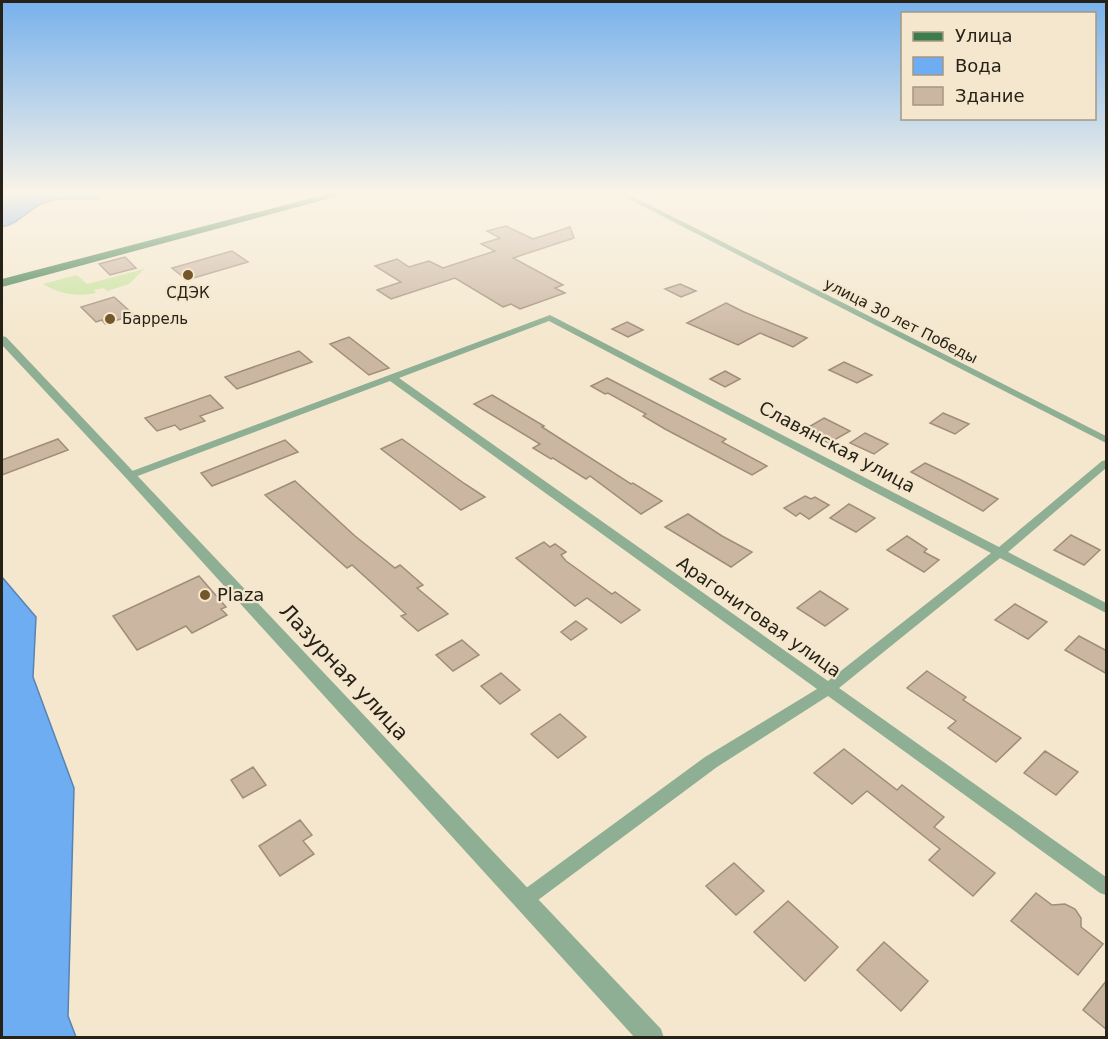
<svg xmlns="http://www.w3.org/2000/svg" width="1108" height="1039" viewBox="0 0 1108 1039" font-family="'DejaVu Sans',sans-serif">
	<rect width="100%" height="100%" fill="#f4e7cd"/>
	<!-- green -->
	<path fill="#c7e29e" d="M 144,269 L 129,284 L 107,291 L 104,288 L 94,290 L 96,293 C 78,297 59,294 43,284 L 77,275 L 87,284 Z"/>
	<!-- water -->
	<path fill="#6eadf2" stroke="#5983b1" stroke-width="1.5" d="M 2,193 L 104,193 L 97,199 C 80,199 55,197 39,205 C 26,212 16,225 2,227 Z
		M 2,577 L 36,617 L 33,677 L 74,788 L 68,1016 L 76,1037 L 2,1037 Z"/>
	<!-- building -->
	<path fill="#cbb6a2" stroke="#a08d79" stroke-width="1.5" d="M 506,226 L 533,239 L 570,227 L 574,238 L 513,258 L 563,285 L 555,288 L 565,293 L 520,309 L 511,304 L 503,307 L 455,278 L 391,299 L 377,290 L 401,282 L 375,266 L 397,259 L 409,267 L 429,261 L 443,268 L 495,251 L 481,244 L 500,238 L 487,231 Z
		M 232,251 L 248,262 L 187,280 L 172,268 Z
		M 125,257 L 136,268 L 110,275 L 99,264 Z
		M 680,284 L 696,291 L 681,297 L 665,289 Z
		M 114,297 L 134,315 L 105,324 L 102,320 L 96,322 L 81,307 Z
		M 726,303 L 744,312 L 807,338 L 793,347 L 760,333 L 738,345 L 687,323 Z
		M 627,322 L 643,330 L 628,337 L 612,329 Z
		M 349,337 L 389,368 L 369,375 L 330,344 Z
		M 299,351 L 312,362 L 237,389 L 225,377 Z
		M 844,362 L 872,375 L 857,383 L 829,370 Z
		M 725,371 L 740,379 L 725,387 L 710,379 Z
		M 607,378 L 726,439 L 722,442 L 767,466 L 752,475 L 665,429 L 643,416 L 646,414 L 608,393 L 605,394 L 591,386 Z
		M 210,395 L 223,408 L 200,416 L 205,421 L 180,430 L 175,425 L 157,431 L 145,418 Z
		M 492,395 L 544,426 L 542,427 L 631,484 L 633,483 L 662,501 L 641,514 L 590,476 L 586,479 L 553,458 L 551,459 L 533,448 L 540,444 L 474,404 Z
		M 943,413 L 969,424 L 955,434 L 930,423 Z
		M 824,418 L 850,431 L 829,443 L 815,436 L 819,434 L 807,428 Z
		M 865,433 L 888,444 L 874,454 L 850,443 Z
		M 58,439 L 68,450 L 2,475 L 2,460 Z
		M 402,439 L 465,484 L 485,497 L 461,510 L 381,449 Z
		M 285,440 L 298,452 L 212,486 L 201,473 Z
		M 925,463 L 961,480 L 998,499 L 983,511 L 911,472 Z
		M 295,481 L 355,536 L 395,568 L 400,565 L 423,585 L 417,588 L 448,614 L 418,631 L 401,616 L 406,614 L 352,565 L 347,568 L 265,495 Z
		M 805,496 L 811,499 L 815,497 L 829,505 L 809,519 L 800,513 L 796,516 L 784,508 Z
		M 849,504 L 875,518 L 856,532 L 830,518 Z
		M 688,514 L 722,536 L 752,552 L 731,567 L 665,527 Z
		M 1071,535 L 1100,550 L 1084,565 L 1054,550 Z
		M 907,536 L 927,549 L 924,552 L 939,560 L 924,572 L 887,550 Z
		M 544,542 L 550,547 L 555,544 L 566,552 L 561,555 L 566,561 L 612,594 L 615,592 L 640,610 L 621,623 L 587,598 L 575,606 L 516,558 Z
		M 199,576 L 226,607 L 221,609 L 227,615 L 192,633 L 186,626 L 137,650 L 113,616 Z
		M 820,591 L 848,609 L 825,626 L 797,608 Z
		M 1015,604 L 1047,622 L 1028,639 L 995,620 Z
		M 576,621 L 587,629 L 571,640 L 561,632 Z
		M 1079,636 L 1107,651 L 1107,674 L 1065,650 Z
		M 462,640 L 479,655 L 453,671 L 436,655 Z
		M 927,671 L 966,697 L 963,700 L 1021,738 L 996,762 L 948,728 L 956,721 L 907,688 Z
		M 501,673 L 520,690 L 500,704 L 481,686 Z
		M 560,714 L 586,737 L 558,758 L 531,734 Z
		M 844,749 L 897,790 L 902,785 L 944,817 L 934,827 L 995,873 L 973,896 L 929,860 L 940,849 L 867,791 L 852,804 L 814,773 Z
		M 1045,751 L 1078,772 L 1056,795 L 1024,773 Z
		M 253,767 L 266,785 L 243,798 L 231,780 Z
		M 300,820 L 312,835 L 303,841 L 314,854 L 280,876 L 259,846 Z
		M 734,863 L 764,891 L 736,915 L 706,886 Z
		M 1036,893 L 1052,905 L 1065,904 L 1075,909 L 1081,918 L 1081,927 L 1103,944 L 1078,975 L 1011,921 Z
		M 788,901 L 838,947 L 805,981 L 754,932 Z
		M 884,942 L 928,981 L 901,1011 L 857,970 Z
		M 1107,980 L 1107,1030 L 1083,1010 Z"/>
	<g fill="none" stroke-linecap="round" stroke-linejoin="round">
		<!-- minor -->
		<path fill="#8eaf93" fill-rule="evenodd" d="M 617,193 L 626,193 L 1106,436 L 1106,443 Z
			M 550,315 L 999,547 L 1102,461 L 1106,460 L 1106,468 L 1008,552 L 1106,603 L 1106,613 L 1000,558 L 839,688 L 1106,877 L 1106,895 L 1100,893 L 828,696 L 717,767 L 530,906 L 524,908 L 518,906 L 515,900 L 518,894 L 705,757 L 817,689 L 390,381 L 135,477 L 131,478 L 125,475 L 127,473 ZM 549,321 L 991,553 L 828,681 L 399,378 Z"/>
		<!-- tertiary -->
		<path fill="#8eaf93" fill-rule="evenodd" d="M 2,336 L 6,337 L 661,1029 L 664,1038 L 635,1038 L 126,478 L 2,345 Z"/>
		<!-- primary -->
		<path fill="#3d7d4b" fill-rule="evenodd" d="M 331,193 L 349,193 L 2,287 L 2,279 Z"/>
	</g>
	<!-- sky -->
	<linearGradient id="sky" x2="0" y2="1"><stop stop-color="#77b1ec"/><stop offset="0.57" stop-color="#faf4e8"/><stop offset="1" stop-color="#faf4e8" stop-opacity="0"/></linearGradient>
	<rect width="1108" height="339" fill="url(#sky)"/>
	<!-- markers -->
	<g fill="#73572a" stroke="#f4e7cd" stroke-width="2">
		<circle cx="188" cy="275" r="6"/>
		<circle cx="110" cy="319" r="6"/>
		<circle cx="205" cy="595" r="6"/>
	</g>
	<g text-anchor="middle" stroke-width="4.5" stroke-linejoin="round" paint-order="stroke">
		<!-- far-poi labels -->
		<g font-size="15" fill="#272218" stroke="#f4e7cd">
			<text x="188" y="298">СДЭК</text>
			<text x="122" y="324" text-anchor="start">Баррель</text>
		</g>
		<!-- far-street labels -->
		<g font-size="15" fill="#272218" stroke="#f4e7cd">
			<text transform="translate(901 321) rotate(27)" y="5">улица 30 лет Победы</text>
		</g>
		<!-- street labels -->
		<g font-size="18" fill="#272218" stroke="#f4e7cd">
			<text transform="translate(837 447) rotate(28)" y="6">Славянская улица</text>
			<text transform="translate(759 617) rotate(35)" y="6">Арагонитовая улица</text>
		</g>
		<!-- poi labels -->
		<g font-size="18" fill="#272218" stroke="#f4e7cd" text-anchor="start">
			<text x="217" y="601">Plaza</text>
		</g>
		<!-- near-street labels -->
		<g font-size="21" fill="#272218" stroke="#f4e7cd">
			<text transform="translate(344 672) rotate(47)" y="7">Лазурная улица</text>
		</g>
	</g>
	<!-- border -->
	<rect width="1108" height="1039" fill="none" stroke="#272218" stroke-width="6"/>
	<!-- legend -->
	<rect x="901" y="12" width="195" height="108" fill="#f4e7cd" stroke="#a29885" stroke-width="1.5"/>
	<rect x="913" y="32" width="30" height="9" fill="#3d7d4b" stroke="#a29885" stroke-width="1.5"/>
	<text x="955" y="42" font-size="18" fill="#272218">Улица</text>
	<rect x="913" y="57" width="30" height="18" fill="#6eadf2" stroke="#a29885" stroke-width="1.5"/>
	<text x="955" y="72" font-size="18" fill="#272218">Вода</text>
	<rect x="913" y="87" width="30" height="18" fill="#cbb6a2" stroke="#a29885" stroke-width="1.5"/>
	<text x="955" y="102" font-size="18" fill="#272218">Здание</text>
</svg>
